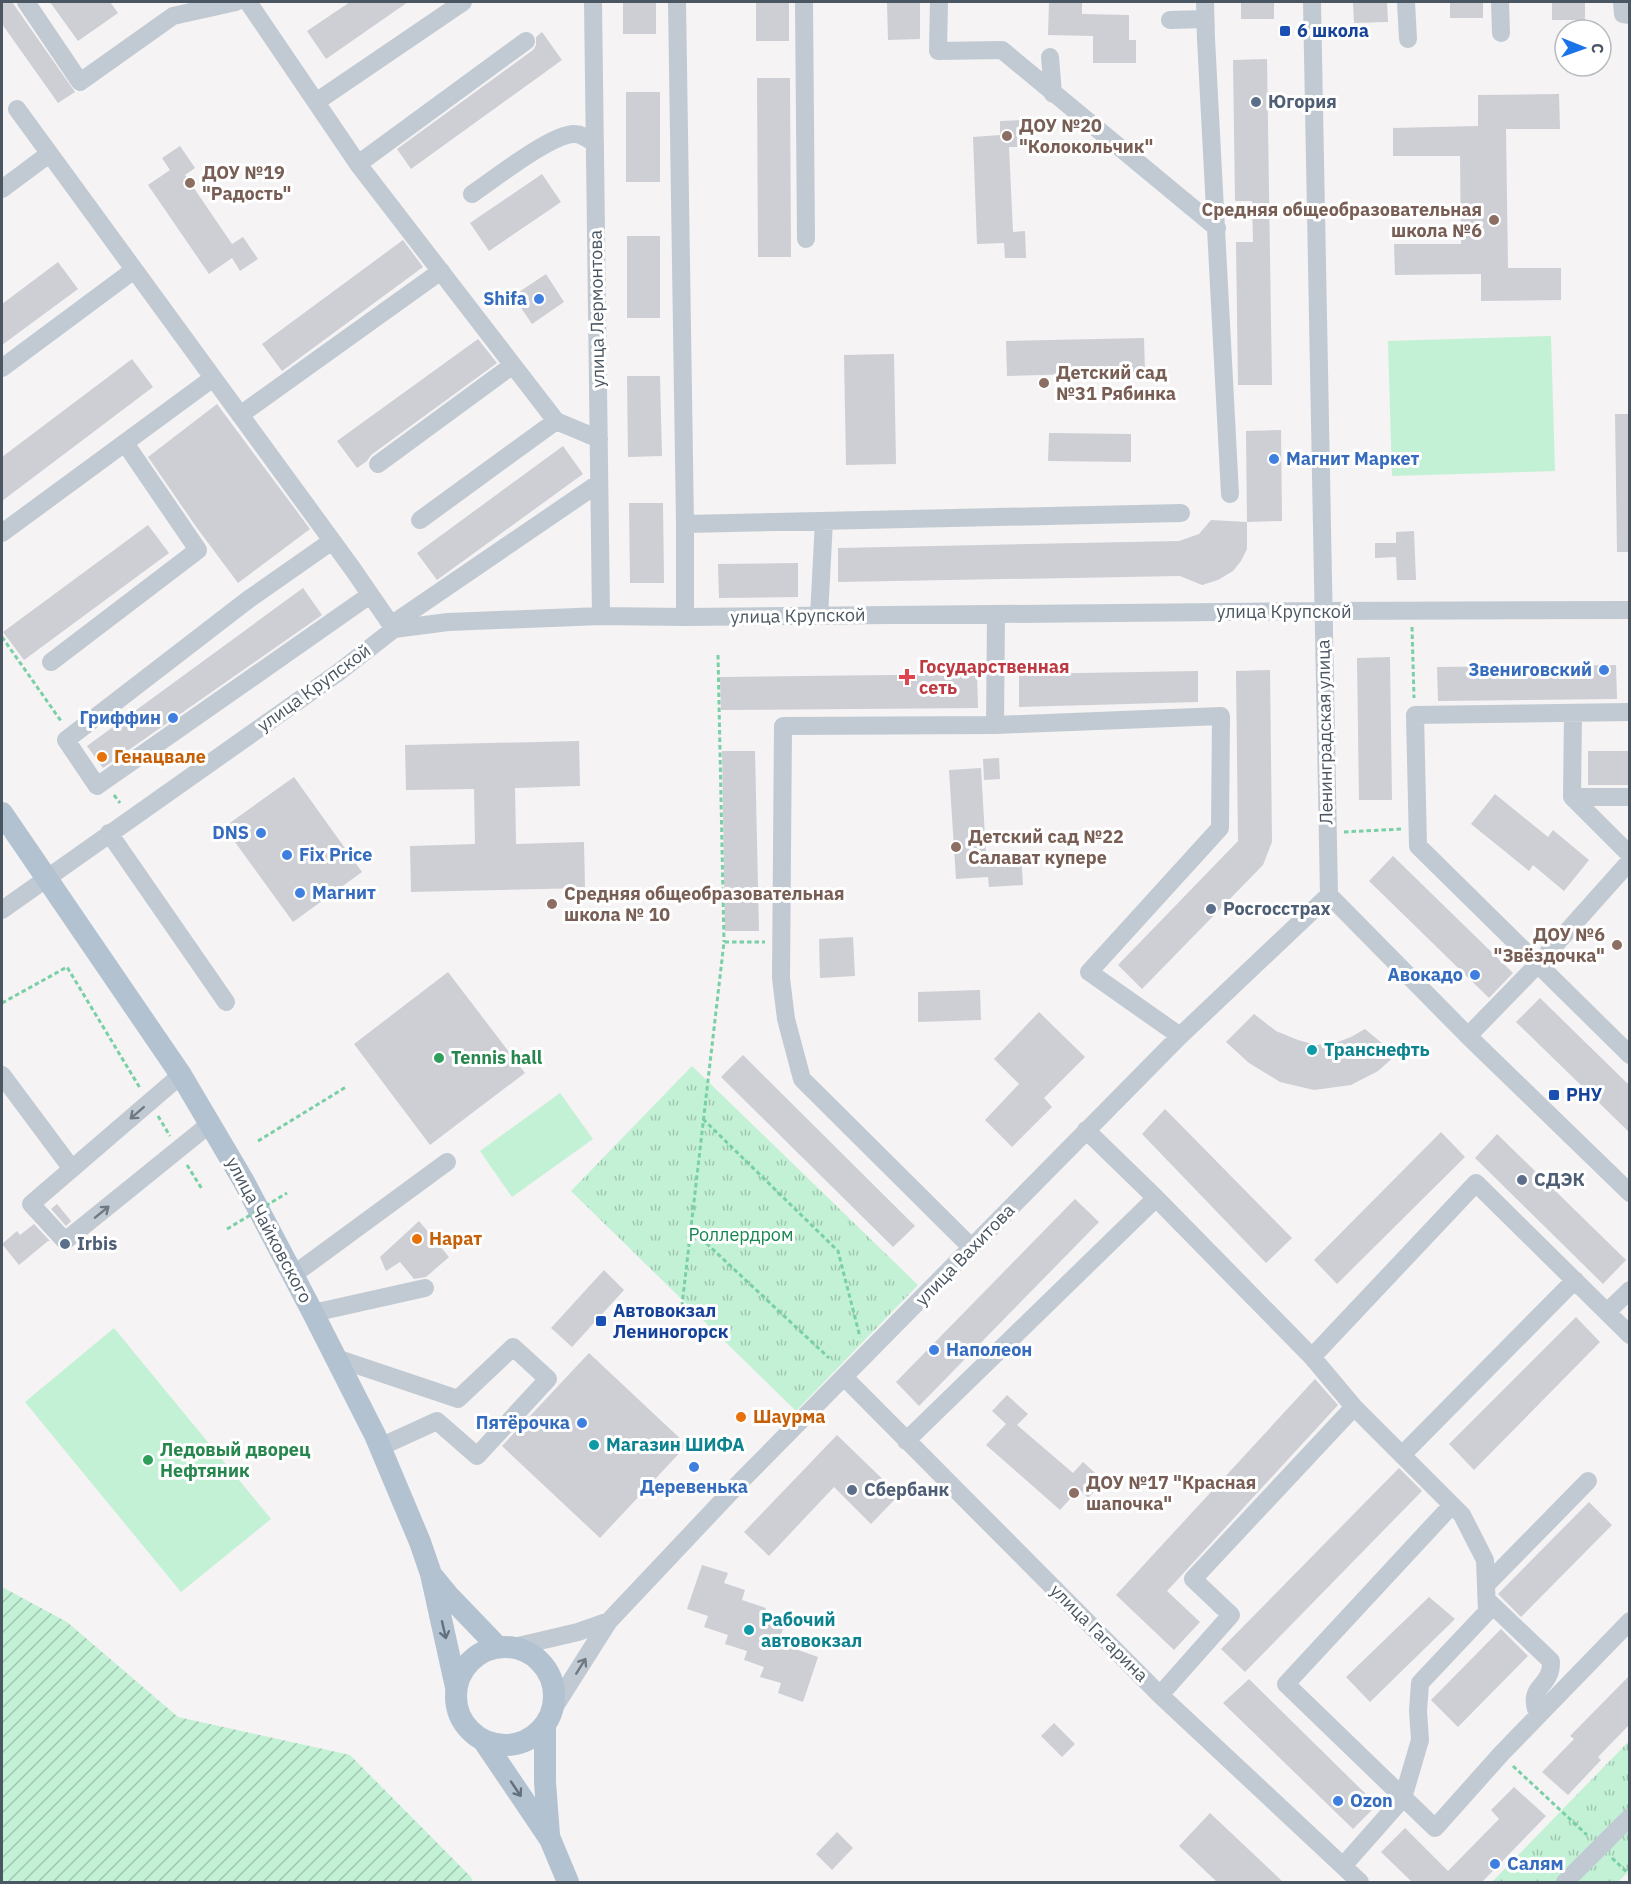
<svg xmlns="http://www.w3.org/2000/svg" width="1631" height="1884" viewBox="0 0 1631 1884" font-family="'IBM Plex Sans',sans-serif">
	<defs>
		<pattern id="grass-tufts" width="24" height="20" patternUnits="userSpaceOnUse" patternTransform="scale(1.5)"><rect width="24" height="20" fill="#c3f1d5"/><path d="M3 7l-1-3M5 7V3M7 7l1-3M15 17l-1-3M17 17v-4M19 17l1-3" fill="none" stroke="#a0c6b0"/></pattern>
		<pattern id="garden-furrows" width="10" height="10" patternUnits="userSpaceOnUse" patternTransform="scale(1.5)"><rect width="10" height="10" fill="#c3f1d5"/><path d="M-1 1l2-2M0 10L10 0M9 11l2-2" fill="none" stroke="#a0c6b0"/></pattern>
	</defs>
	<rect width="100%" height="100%" fill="#f5f3f3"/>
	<!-- grass -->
	<path fill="url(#grass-tufts)" d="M 692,1066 L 918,1285 L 796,1411 L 571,1191 Z
		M 1629,1741 L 1629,1871 L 1618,1882 L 1492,1882 Z"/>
	<!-- garden -->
	<path fill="url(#garden-furrows)" d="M 2,1587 L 67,1622 L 178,1717 L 350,1755 L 471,1877 L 473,1882 L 2,1882 Z"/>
	<!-- pitch -->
	<path fill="#c3f1d5" d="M 1551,336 L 1555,471 L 1392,476 L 1388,341 Z
		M 560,1093 L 593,1139 L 512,1197 L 480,1151 Z
		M 114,1328 L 271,1519 L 181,1592 L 25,1402 Z"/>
	<!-- building -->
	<path fill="#cdcfd5" d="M 2,2 L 12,2 L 75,92 L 58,103 L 2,24 Z
		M 50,2 L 110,2 L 118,13 L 78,41 Z
		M 350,2 L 408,2 L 326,59 L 307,31 Z
		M 623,2 L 656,2 L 656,34 L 623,34 Z
		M 756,2 L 789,2 L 789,41 L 756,41 Z
		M 887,2 L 920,2 L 920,39 L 888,40 Z
		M 1049,2 L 1082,2 L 1082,14 L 1129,15 L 1129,40 L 1136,40 L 1136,63 L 1093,63 L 1093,36 L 1048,35 Z
		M 1241,2 L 1274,2 L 1274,19 L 1241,19 Z
		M 1353,2 L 1387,2 L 1388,22 L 1354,23 Z
		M 1450,2 L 1483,2 L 1483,18 L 1450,18 Z
		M 1552,2 L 1585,2 L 1585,20 L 1552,20 Z
		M 542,32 L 562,60 L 411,169 L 397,149 L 533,50 L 536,45 L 536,37 Z
		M 1267,59 L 1272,385 L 1238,385 L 1236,242 L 1253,242 L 1252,201 L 1235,201 L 1233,60 Z
		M 757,78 L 790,78 L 791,257 L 758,257 Z
		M 626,92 L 660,92 L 660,182 L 626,182 Z
		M 1559,94 L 1560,129 L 1506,129 L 1508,268 L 1561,268 L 1561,300 L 1481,301 L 1481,274 L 1395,275 L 1394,244 L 1461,244 L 1460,156 L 1393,156 L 1393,128 L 1478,126 L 1478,95 Z
		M 1021,120 L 1022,147 L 1009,147 L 1013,232 L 1025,231 L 1026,258 L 1005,258 L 1004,243 L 977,244 L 973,137 L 1000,135 L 1000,121 Z
		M 180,146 L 195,168 L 185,175 L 232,244 L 243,237 L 258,259 L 240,271 L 232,258 L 209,274 L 148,185 L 170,170 L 162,158 Z
		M 542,174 L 561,202 L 489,251 L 470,223 Z
		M 627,236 L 660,236 L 660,318 L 627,318 Z
		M 403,240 L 423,267 L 282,371 L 262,344 Z
		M 58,262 L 78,289 L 2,345 L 2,304 Z
		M 546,274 L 564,302 L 532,324 L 513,296 Z
		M 1144,338 L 1145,372 L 1007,376 L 1006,341 Z
		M 478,339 L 497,363 L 371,455 L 367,461 L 357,468 L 337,441 Z
		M 894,354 L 896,464 L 846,465 L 844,355 Z
		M 132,359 L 153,387 L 2,501 L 2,457 Z
		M 627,376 L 660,376 L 662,456 L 628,457 Z
		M 217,404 L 310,529 L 238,583 L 197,528 L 148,457 Z
		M 1615,414 L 1629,414 L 1629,552 L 1617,552 Z
		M 1281,430 L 1282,521 L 1247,522 L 1246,431 Z
		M 1049,433 L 1131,434 L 1131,462 L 1048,461 Z
		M 563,446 L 583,474 L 437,580 L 417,553 Z
		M 629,503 L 663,503 L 664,583 L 630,583 Z
		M 1211,520 L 1247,522 L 1247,549 L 1241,561 L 1233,571 L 1218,580 L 1202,585 L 1180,576 L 838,582 L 838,548 L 1179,541 L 1199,534 Z
		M 148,525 L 169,553 L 24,660 L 3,632 Z
		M 1414,531 L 1416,580 L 1397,580 L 1396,557 L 1375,558 L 1375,543 L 1396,543 L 1396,532 Z
		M 798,563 L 798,597 L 719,598 L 718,564 Z
		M 303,588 L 322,615 L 103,768 L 87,746 Z
		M 1390,657 L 1392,800 L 1359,800 L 1357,658 Z
		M 1616,665 L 1617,699 L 1438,701 L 1437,667 Z
		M 1270,670 L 1272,842 L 1263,865 L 1142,989 L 1118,965 L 1238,841 L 1236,671 Z
		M 1198,671 L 1198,702 L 1019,707 L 1019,674 Z
		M 977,674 L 978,708 L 721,710 L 720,677 Z
		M 579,741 L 580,786 L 515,788 L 516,844 L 584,842 L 585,888 L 411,892 L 410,846 L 475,844 L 474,789 L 406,790 L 405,745 Z
		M 722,751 L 755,751 L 759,931 L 725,931 Z
		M 1588,751 L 1629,751 L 1629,785 L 1588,785 Z
		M 999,758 L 1000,779 L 984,780 L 983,759 Z
		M 981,768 L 986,854 L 1021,852 L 1023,885 L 989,887 L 988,877 L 956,879 L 949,770 Z
		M 294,777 L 362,872 L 293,922 L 224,827 Z
		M 1495,794 L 1548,837 L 1553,830 L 1589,860 L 1564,891 L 1533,865 L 1529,871 L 1471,824 Z
		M 1393,856 L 1513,973 L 1489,998 L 1369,881 Z
		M 853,937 L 855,976 L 820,978 L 819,939 Z
		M 448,972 L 525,1073 L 430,1145 L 354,1044 Z
		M 980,990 L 981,1020 L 918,1022 L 918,992 Z
		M 1540,998 L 1629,1085 L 1629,1132 L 1516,1022 Z
		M 1039,1012 L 1085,1057 L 1044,1098 L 1052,1107 L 1012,1147 L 985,1120 L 1019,1084 L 994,1059 Z
		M 1254,1014 L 1276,1031 L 1298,1040 L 1316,1045 L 1335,1043 L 1351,1037 L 1365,1029 L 1396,1055 L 1378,1071 L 1351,1085 L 1314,1090 L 1280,1082 L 1249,1063 L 1226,1042 Z
		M 743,1055 L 915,1226 L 893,1247 L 721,1077 Z
		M 1165,1109 L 1292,1238 L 1266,1263 L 1142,1134 Z
		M 1441,1132 L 1465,1157 L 1337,1284 L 1314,1260 Z
		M 1497,1134 L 1626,1260 L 1603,1284 L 1475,1158 Z
		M 1075,1199 L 1099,1222 L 919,1406 L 896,1382 Z
		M 57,1204 L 71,1221 L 66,1226 L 51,1209 Z
		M 419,1221 L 449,1257 L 426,1277 L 414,1279 L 400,1262 L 386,1271 L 380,1257 Z
		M 34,1224 L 50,1241 L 48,1241 L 19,1265 L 2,1244 L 17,1231 L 20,1235 Z
		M 604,1270 L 624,1290 L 572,1347 L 551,1328 Z
		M 1576,1317 L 1600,1342 L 1474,1470 L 1449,1444 Z
		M 589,1353 L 687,1445 L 600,1538 L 502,1446 Z
		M 1315,1379 L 1338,1405 L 1167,1591 L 1200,1622 L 1174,1650 L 1116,1595 Z
		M 1007,1395 L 1028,1414 L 1017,1425 L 1073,1473 L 1083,1462 L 1104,1481 L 1088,1498 L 1079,1489 L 1060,1510 L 986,1445 L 1006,1424 L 992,1411 Z
		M 837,1435 L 899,1495 L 871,1524 L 834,1487 L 769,1556 L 744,1532 Z
		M 1399,1468 L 1422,1491 L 1245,1672 L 1221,1649 Z
		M 1589,1502 L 1612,1525 L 1521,1617 L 1498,1594 Z
		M 702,1565 L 728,1573 L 724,1583 L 745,1590 L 742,1600 L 766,1608 L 763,1616 L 785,1624 L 781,1634 L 801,1640 L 798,1650 L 818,1657 L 803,1702 L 778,1693 L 781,1683 L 760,1677 L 764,1667 L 744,1660 L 747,1651 L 725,1644 L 728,1635 L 704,1627 L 708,1616 L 687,1609 Z
		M 1429,1597 L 1455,1619 L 1370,1702 L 1346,1677 Z
		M 1501,1629 L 1528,1656 L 1458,1727 L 1431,1700 Z
		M 1629,1676 L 1629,1725 L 1598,1757 L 1601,1760 L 1568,1795 L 1542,1772 L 1574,1739 L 1570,1736 Z
		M 1249,1679 L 1377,1805 L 1353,1829 L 1223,1703 Z
		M 1054,1723 L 1075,1744 L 1062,1757 L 1041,1736 Z
		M 1514,1787 L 1546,1816 L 1482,1882 L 1412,1882 L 1381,1852 L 1405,1828 L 1448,1871 L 1499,1819 L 1491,1810 Z
		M 1210,1813 L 1283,1882 L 1217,1882 L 1179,1846 Z
		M 837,1832 L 853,1848 L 832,1870 L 816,1854 Z"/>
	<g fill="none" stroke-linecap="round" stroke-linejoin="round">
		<!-- path -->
		<path stroke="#7ad0a6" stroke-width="3" stroke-dasharray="4.5 3" stroke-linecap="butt" d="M 1412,627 L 1414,698
			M 2,637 L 61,721
			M 718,655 L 724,942
			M 114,795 L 120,803
			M 1344,832 L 1401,829
			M 2,1003 L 67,967 L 140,1088
			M 158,1116 L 170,1136
			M 703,1119 L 838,1251 L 860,1337
			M 258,1141 L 346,1087
			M 187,1165 L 202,1189
			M 690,1228 L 829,1358
			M 681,1314 L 724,942 L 765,942
			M 1513,1766 L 1587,1835
			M 1612,1858 L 1630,1875"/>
		<!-- minor -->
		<path stroke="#c1cad2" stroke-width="18" d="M 26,2 L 80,82 L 173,16 L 236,2
			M 248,2 L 358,164 L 556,421
			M 593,2 L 601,616
			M 677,2 L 685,524 L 685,617
			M 804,2 L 806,239
			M 939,2 L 938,51 L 1002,50 L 1217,228
			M 1205,2 L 1206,39 L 1230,494
			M 1312,2 L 1329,895 L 1468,1036 L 1630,1193
			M 1406,2 L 1408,39
			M 1500,2 L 1501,33
			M 1622,2 L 1623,14 L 1630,15
			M 1170,20 L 1205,19
			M 1050,57 L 1053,94
			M 316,102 L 463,2
			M 17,109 L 352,568 L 394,629
			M 358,164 L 526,41
			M 2,189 L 49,154
			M 472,194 C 493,180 551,134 574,134 C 583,134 588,139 595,144
			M 2,368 L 134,270
			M 240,415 L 441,271
			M 378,464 L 513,365
			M 420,520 L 556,421 L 599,439
			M 685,524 L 1181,513
			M 2,533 L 213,378
			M 332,541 L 249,599 L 66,740 L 97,786 L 370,595
			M 819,616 L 824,521
			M 391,625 L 599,483
			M 51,662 L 198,550 L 125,443
			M 1630,712 L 1415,715 L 1418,846 L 1630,1055
			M 1573,713 L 1572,797 L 1630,797
			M 995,725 L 1221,716 L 1220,828 L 1089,972 L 1180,1036
			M 1572,797 L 1630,855
			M 109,833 L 226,1002
			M 2,910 L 339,672 L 394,629 L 448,622 L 601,616 L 685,617 L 1323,611 L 1630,610
			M 1468,1036 L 1538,964 L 1630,861
			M 2,1075 L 72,1169
			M 181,1075 L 31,1204 L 65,1241 L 211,1123
			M 1086,1130 L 1156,1198 L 1312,1357 L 1476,1183 L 1630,1335
			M 972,1248 L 802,1079 L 786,1019 L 781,978 L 783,726 L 995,725 L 996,614
			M 293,1275 L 447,1162
			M 1607,1312 L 1630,1290
			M 313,1313 L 425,1288
			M 1312,1357 L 1354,1407 L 1452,1505 L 1286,1684 L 1435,1828 L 1501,1754 L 1630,1621
			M 336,1358 L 458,1399 L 513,1347 L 548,1379 L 477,1456 L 437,1421 L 380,1447
			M 844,1377 L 1160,1695 L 1360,1882
			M 906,1441 L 1156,1198
			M 1403,1454 L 1575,1280
			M 1486,1585 L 1588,1481
			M 1487,1600 L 1551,1661 C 1551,1664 1551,1668 1550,1671 C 1546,1687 1530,1688 1536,1709 L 1542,1712
			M 514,1647 L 578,1632 L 609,1621
			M 1160,1695 L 1231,1615 L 1193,1579 L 1354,1407
			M 552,1711 L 609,1621 L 743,1479 L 1180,1036 L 1329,895
			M 1343,1866 L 1403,1798 L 1420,1740 L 1418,1711 L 1420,1683 L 1487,1612 L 1485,1560 L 1462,1515 L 1452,1505
			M 1565,1882 L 1630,1817"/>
		<!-- major -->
		<path stroke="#b3c2d1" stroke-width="22" d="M 2,813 L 181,1075 L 243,1180 L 313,1313 L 375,1435 L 420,1542 L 431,1574 L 456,1687
			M 434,1578 L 448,1595 L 498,1647
			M456 1696a49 49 0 1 1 98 0a49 49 0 1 1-98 0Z
			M 545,1726 L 545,1782 L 549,1835
			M 483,1740 L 550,1839 L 568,1882"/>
		<!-- path-bridge -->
		<path stroke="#7ad0a6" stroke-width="3" stroke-dasharray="4.5 3" stroke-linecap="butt" d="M 227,1229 L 287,1193"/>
	</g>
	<!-- one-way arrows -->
	<defs><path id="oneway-shaft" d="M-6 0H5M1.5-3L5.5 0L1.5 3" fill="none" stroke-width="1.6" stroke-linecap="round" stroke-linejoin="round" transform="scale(1.5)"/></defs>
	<g stroke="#6e7983">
		<use href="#oneway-shaft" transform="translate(137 1113) rotate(139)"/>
		<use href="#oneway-shaft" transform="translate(102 1212) rotate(-39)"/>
		<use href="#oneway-shaft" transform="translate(581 1666) rotate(-58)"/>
	</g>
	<g stroke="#64717d">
		<use href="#oneway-shaft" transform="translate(444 1630) rotate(77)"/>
		<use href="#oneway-shaft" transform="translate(516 1789) rotate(56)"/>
	</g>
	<!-- markers -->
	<g fill="#1a4fb4" stroke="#fff" stroke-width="2">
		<rect x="1279" y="25" width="12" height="12" rx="3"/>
		<rect x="1548" y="1089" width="12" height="12" rx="3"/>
		<rect x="595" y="1315" width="12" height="12" rx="3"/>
	</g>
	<g fill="#5c6f8a" stroke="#fff" stroke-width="2">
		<circle cx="1256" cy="102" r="6"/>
		<circle cx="1211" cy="909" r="6"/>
		<circle cx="1522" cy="1180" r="6"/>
		<circle cx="65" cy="1244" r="6"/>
		<circle cx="852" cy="1490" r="6"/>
	</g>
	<g fill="#8d6e63" stroke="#fff" stroke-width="2">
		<circle cx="1007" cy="136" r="6"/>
		<circle cx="190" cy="183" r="6"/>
		<circle cx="1494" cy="220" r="6"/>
		<circle cx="1044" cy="383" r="6"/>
		<circle cx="956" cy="847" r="6"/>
		<circle cx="552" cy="904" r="6"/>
		<circle cx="1617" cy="945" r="6"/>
		<circle cx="1074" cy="1493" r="6"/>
	</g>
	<g fill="#3f7fe0" stroke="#fff" stroke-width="2">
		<circle cx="539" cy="299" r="6"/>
		<circle cx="1274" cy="459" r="6"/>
		<circle cx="1604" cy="670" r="6"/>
		<circle cx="173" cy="718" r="6"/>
		<circle cx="261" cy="833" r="6"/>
		<circle cx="287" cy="855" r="6"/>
		<circle cx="300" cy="893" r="6"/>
		<circle cx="1475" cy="975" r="6"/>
		<circle cx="934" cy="1350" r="6"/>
		<circle cx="582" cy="1423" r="6"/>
		<circle cx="694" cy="1467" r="6"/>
		<circle cx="1338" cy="1801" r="6"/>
		<circle cx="1495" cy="1864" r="6"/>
	</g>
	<path fill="#e0444e" stroke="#fff" stroke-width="2" d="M904 668h6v6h6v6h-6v6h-6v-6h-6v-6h6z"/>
	<g fill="#e8710a" stroke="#fff" stroke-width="2">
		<circle cx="102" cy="757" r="6"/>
		<circle cx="417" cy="1239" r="6"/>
		<circle cx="741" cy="1417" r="6"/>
	</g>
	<g fill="#0f9aa8" stroke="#fff" stroke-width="2">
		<circle cx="1312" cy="1050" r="6"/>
		<circle cx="594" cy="1445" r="6"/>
		<circle cx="749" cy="1630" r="6"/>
	</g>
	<g fill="#2e9e5b" stroke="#fff" stroke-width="2">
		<circle cx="439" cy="1058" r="6"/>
		<circle cx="148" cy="1460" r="6"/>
	</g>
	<g text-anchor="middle" stroke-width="6" stroke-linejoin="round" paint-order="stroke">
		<!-- transit labels -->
		<g font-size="18" font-weight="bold" fill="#164399" stroke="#fff" text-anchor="start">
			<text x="1297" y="37">6 школа</text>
			<text x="1566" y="1101">РНУ</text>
			<text x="613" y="1317">Автовокзал<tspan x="613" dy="21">Лениногорск</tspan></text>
		</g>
		<!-- service labels -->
		<g font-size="18" font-weight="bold" fill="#4e5e75" stroke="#fff" text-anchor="start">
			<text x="1268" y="108">Югория</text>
			<text x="1223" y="915">Росгосстрах</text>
			<text x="1534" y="1186">СДЭК</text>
			<text x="77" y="1250">Irbis</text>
			<text x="864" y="1496">Сбербанк</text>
		</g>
		<!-- education labels -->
		<g font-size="18" font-weight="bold" fill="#785e54" stroke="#fff" text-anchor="start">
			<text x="1019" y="132">ДОУ №20<tspan x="1019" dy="21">"Колокольчик"</tspan></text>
			<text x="202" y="179">ДОУ №19<tspan x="202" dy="21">"Радость"</tspan></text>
			<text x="1482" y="216" text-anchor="end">Средняя общеобразовательная<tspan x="1482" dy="21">школа №6</tspan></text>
			<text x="1056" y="379">Детский сад<tspan x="1056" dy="21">№31 Рябинка</tspan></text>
			<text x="968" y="843">Детский сад №22<tspan x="968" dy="21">Салават купере</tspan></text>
			<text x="564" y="900">Средняя общеобразовательная<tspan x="564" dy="21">школа № 10</tspan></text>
			<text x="1605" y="941" text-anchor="end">ДОУ №6<tspan x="1605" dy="21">"Звёздочка"</tspan></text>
			<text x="1086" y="1489">ДОУ №17 "Красная<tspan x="1086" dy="21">шапочка"</tspan></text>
		</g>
		<!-- shop labels -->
		<g font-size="18" font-weight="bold" fill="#366cbe" stroke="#fff" text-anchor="end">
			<text x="527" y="305">Shifa</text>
			<text x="1286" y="465" text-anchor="start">Магнит Маркет</text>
			<text x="1592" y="676">Звениговский</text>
			<text x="161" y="724">Гриффин</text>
			<text x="249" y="839">DNS</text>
			<text x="299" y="861" text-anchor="start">Fix Price</text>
			<text x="312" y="899" text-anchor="start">Магнит</text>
			<text x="1463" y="981">Авокадо</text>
			<text x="946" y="1356" text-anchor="start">Наполеон</text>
			<text x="570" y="1429">Пятёрочка</text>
			<text x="694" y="1493" text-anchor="middle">Деревенька</text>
			<text x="1350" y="1807" text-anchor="start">Ozon</text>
			<text x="1507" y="1870" text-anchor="start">Салям</text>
		</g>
		<!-- street labels -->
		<g font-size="18" fill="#4a5661" stroke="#fff">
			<text transform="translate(597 309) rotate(-91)" y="6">улица Лермонтова</text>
			<text x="1284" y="618">улица Крупской</text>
			<text transform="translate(798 616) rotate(-1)" y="6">улица Крупской</text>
			<text transform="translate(314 688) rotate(-36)" y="6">улица Крупской</text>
			<text transform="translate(1325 732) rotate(-91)" y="6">Ленинградская улица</text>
			<text transform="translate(269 1230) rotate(62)" y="6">улица Чайковского</text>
			<text transform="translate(965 1255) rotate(-46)" y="6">улица Вахитова</text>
			<text transform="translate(1099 1633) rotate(45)" y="6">улица Гагарина</text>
		</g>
		<!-- health labels -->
		<g font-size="18" font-weight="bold" fill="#be3a42" stroke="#fff" text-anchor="start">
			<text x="919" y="673">Государственная<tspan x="919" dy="21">сеть</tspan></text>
		</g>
		<!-- food labels -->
		<g font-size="18" font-weight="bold" fill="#c56008" stroke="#fff" text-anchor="start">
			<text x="114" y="763">Генацвале</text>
			<text x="429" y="1245">Нарат</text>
			<text x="753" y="1423">Шаурма</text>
		</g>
		<!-- culture labels -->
		<g font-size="18" font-weight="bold" fill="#0d838f" stroke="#fff" text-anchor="start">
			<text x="1324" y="1056">Транснефть</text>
			<text x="606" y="1451">Магазин ШИФА</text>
			<text x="761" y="1626">Рабочий<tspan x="761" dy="21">автовокзал</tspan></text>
		</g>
		<!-- leisure labels -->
		<g font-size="18" font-weight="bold" fill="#27864d" stroke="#fff" text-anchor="start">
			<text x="451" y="1064">Tennis hall</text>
			<text x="160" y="1456">Ледовый дворец<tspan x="160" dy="21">Нефтяник</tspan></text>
		</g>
		<!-- park labels -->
		<g font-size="18" fill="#17864f" stroke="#fff">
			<text x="741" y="1241">Роллердром</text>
		</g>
	</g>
	<!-- border -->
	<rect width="1631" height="1884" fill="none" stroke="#4a5661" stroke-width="6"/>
	<!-- north arrow -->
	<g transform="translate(1583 48) rotate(91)"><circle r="28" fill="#ffffff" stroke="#b7bbc0" stroke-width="1.5"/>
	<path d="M0-4.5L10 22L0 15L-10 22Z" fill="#1a73e8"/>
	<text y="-9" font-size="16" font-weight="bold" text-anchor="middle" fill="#4a5661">С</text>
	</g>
</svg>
